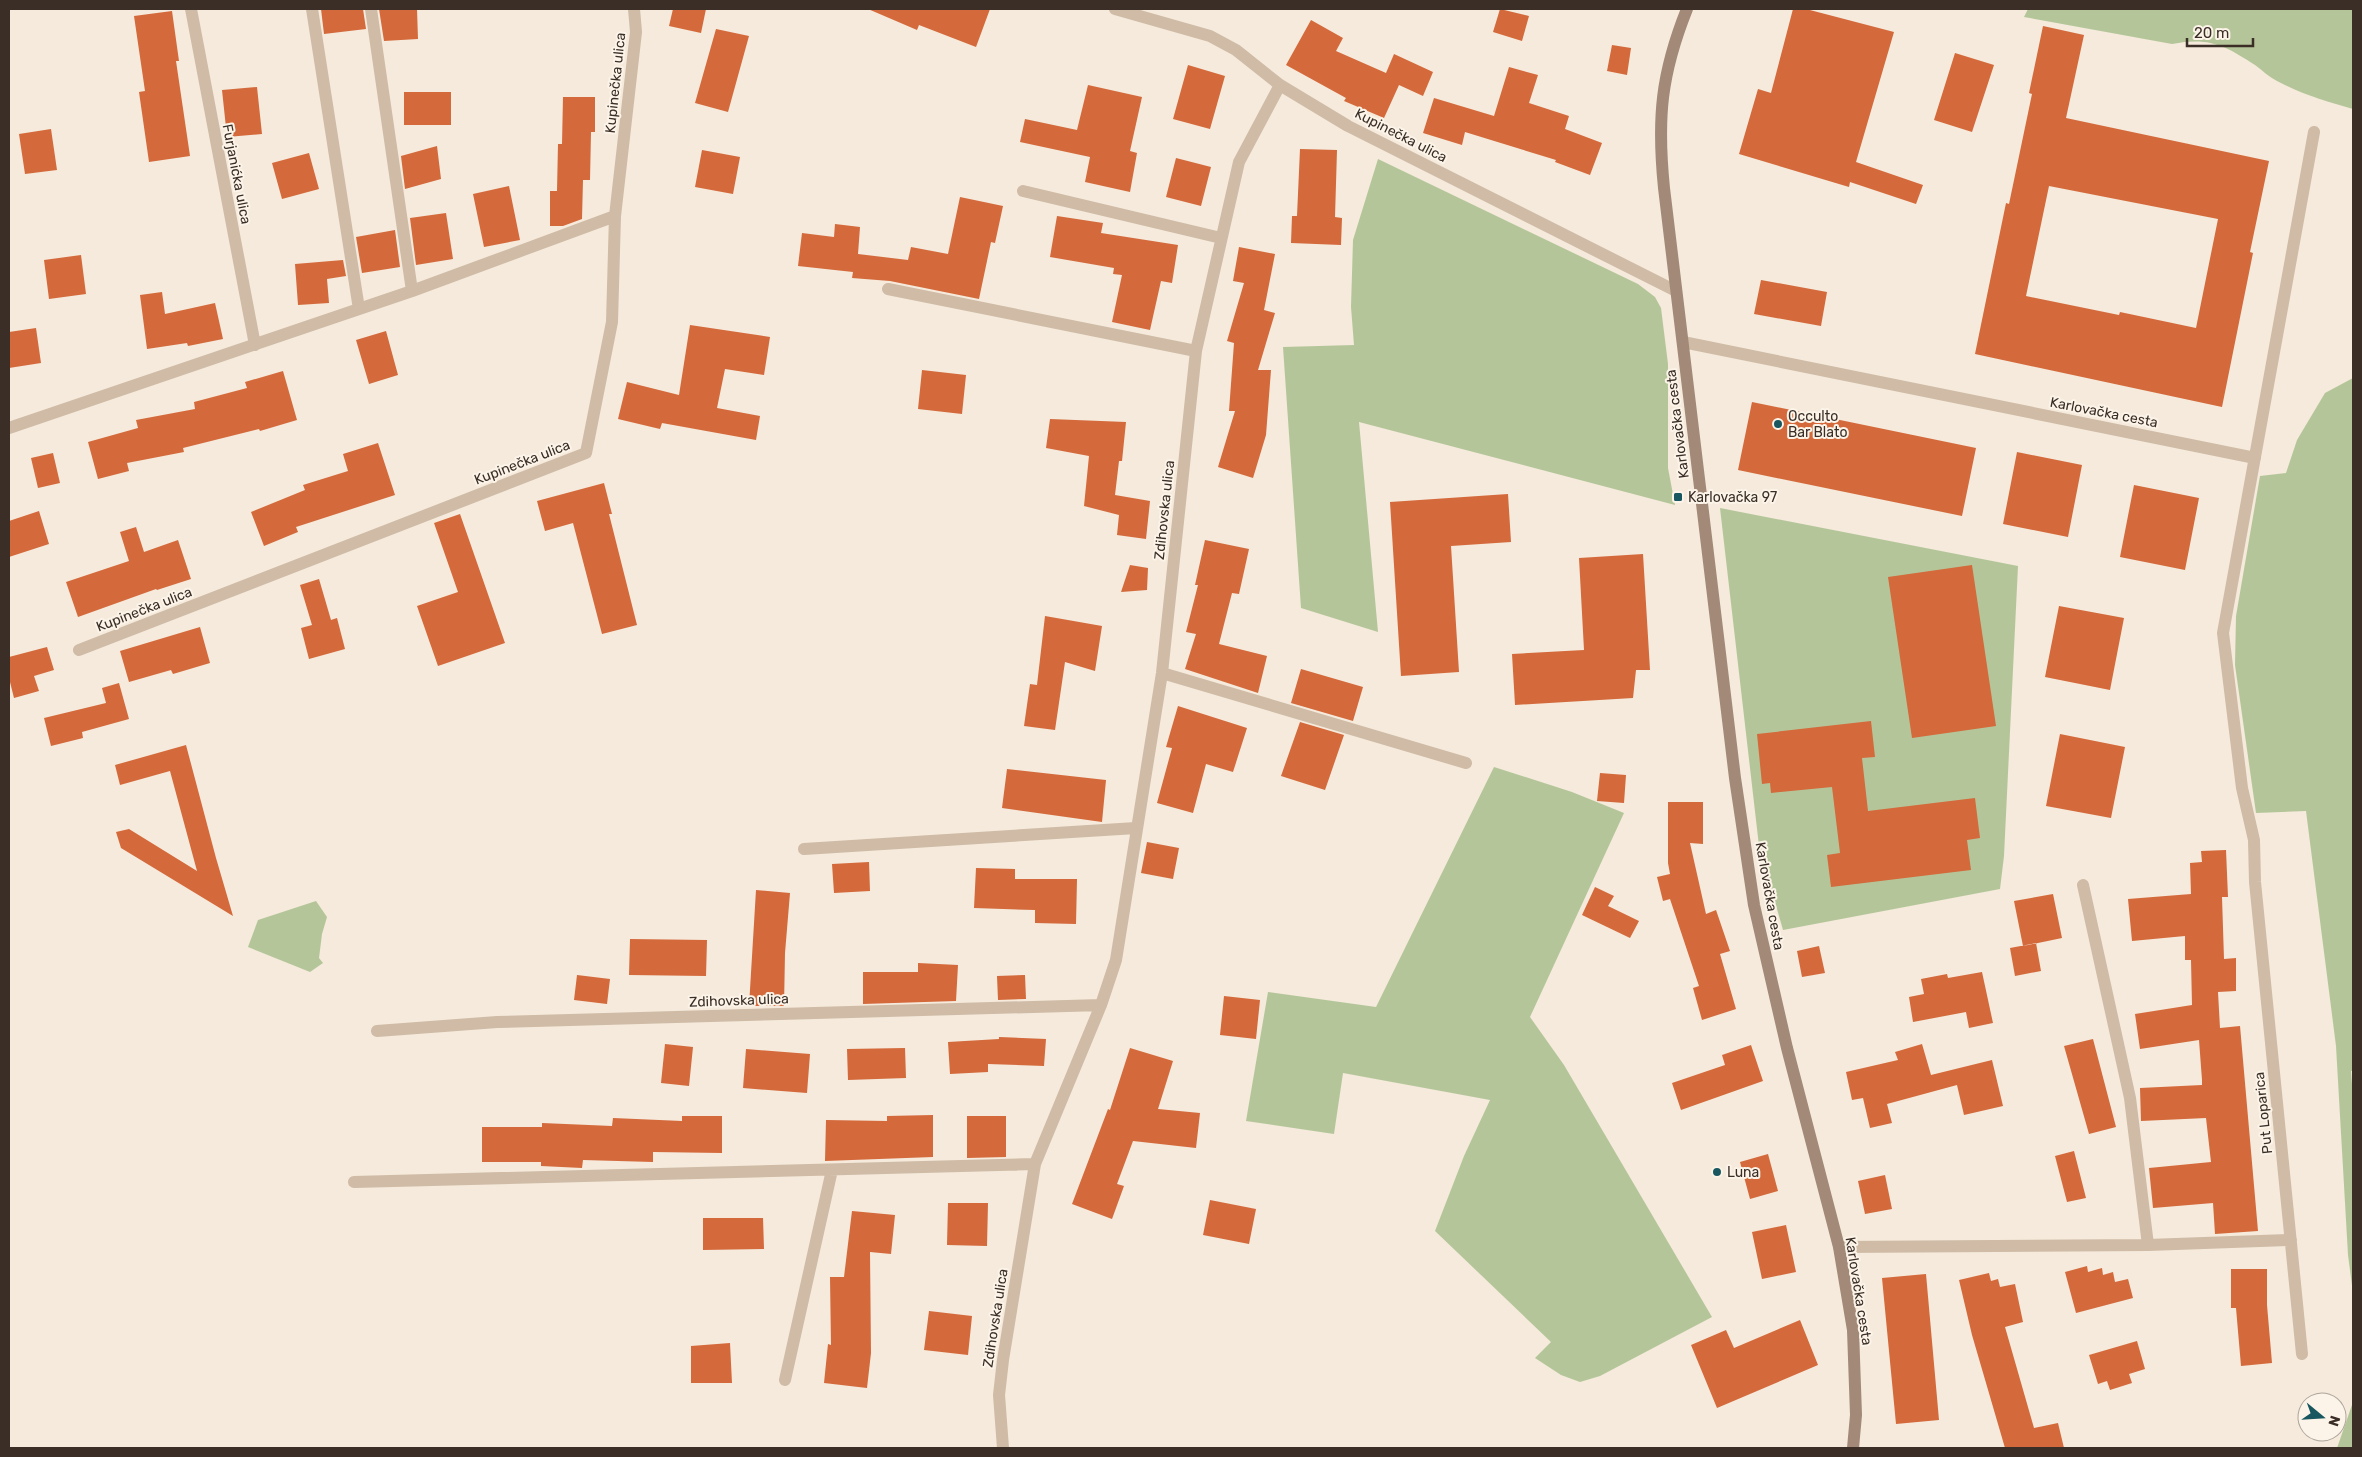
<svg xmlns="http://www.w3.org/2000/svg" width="2362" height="1457" viewBox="0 0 2362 1457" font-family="Rubik,sans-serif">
	<rect width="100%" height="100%" fill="#f5eadb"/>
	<!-- green -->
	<path fill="#b4c699" d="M 2028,9 L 2353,9 L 2353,109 C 2327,102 2301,94 2277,81 C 2269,77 2262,70 2255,65 C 2224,45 2209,37 2172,44 L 2024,17 Z
		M 1378,159 L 1638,284 L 1655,297 L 1661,308 L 1668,364 L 1668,468 L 1675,505 L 1359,422 L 1378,632 L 1301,608 L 1283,347 L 1354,345 L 1351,307 L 1353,240 Z
		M 2353,378 L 2353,1071 L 2351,1071 L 2353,1097 L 2353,1293 L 2348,1255 L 2336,1046 L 2306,811 L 2256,813 L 2235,665 L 2236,616 L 2260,476 L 2286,473 L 2297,440 L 2325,393 Z
		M 1720,508 L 2018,566 L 2004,856 L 2000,889 L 1783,930 L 1759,846 Z
		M 1494,767 L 1572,792 L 1624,813 L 1530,1017 L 1564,1065 L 1712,1317 L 1600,1376 L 1580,1382 L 1561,1375 L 1535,1358 L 1551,1342 L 1435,1231 L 1464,1156 L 1490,1100 L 1343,1073 L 1334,1134 L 1246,1121 L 1268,992 L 1376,1007 Z
		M 316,901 L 327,917 L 322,934 L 319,958 L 323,963 L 310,972 L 248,947 L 258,920 Z
		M 2353,1402 L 2353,1448 L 2337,1448 Z"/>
	<!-- building -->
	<path fill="#d4693b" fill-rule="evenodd" d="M 321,9 L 363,9 L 366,29 L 324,34 Z
		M 379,9 L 417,9 L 418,39 L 384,41 Z
		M 673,9 L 706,9 L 701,33 L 669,26 Z
		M 868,9 L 990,9 L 976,47 L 919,25 L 917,30 Z
		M 1500,9 L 1529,16 L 1522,41 L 1493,32 Z
		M 1793,9 L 1806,9 L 1894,32 L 1856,162 L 1923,185 L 1916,204 L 1850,182 L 1849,187 L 1739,154 L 1758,89 L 1771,93 Z
		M 172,11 L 179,61 L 176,61 L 190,156 L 149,162 L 139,92 L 145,91 L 134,16 Z
		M 1311,20 L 1343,38 L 1336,51 L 1386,73 L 1394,54 L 1433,72 L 1423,96 L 1399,85 L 1384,118 L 1344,101 L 1346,98 L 1286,65 Z
		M 2043,26 L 2084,35 L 2066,118 L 2269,161 L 2250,252 L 2253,253 L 2222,407 L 1975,354 L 2006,203 L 2009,204 L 2032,94 L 2029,93 ZM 2049,186 L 2218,219 L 2196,328 L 2120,312 L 2119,315 L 2026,296 Z
		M 716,29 L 749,36 L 728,112 L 695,103 Z
		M 1612,45 L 1631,48 L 1627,75 L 1607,71 Z
		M 1955,53 L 1994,65 L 1972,132 L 1934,120 Z
		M 1188,65 L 1225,76 L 1210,129 L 1173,119 Z
		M 1509,67 L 1538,75 L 1529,103 L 1569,116 L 1565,129 L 1602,143 L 1590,175 L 1555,162 L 1556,160 L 1465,132 L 1462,145 L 1423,133 L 1434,98 L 1494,116 Z
		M 1088,85 L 1142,97 L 1130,151 L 1137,153 L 1130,192 L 1085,182 L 1090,157 L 1020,142 L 1025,119 L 1077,130 Z
		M 257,87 L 262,134 L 227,137 L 222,90 Z
		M 404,92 L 451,92 L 451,125 L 404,125 Z
		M 563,97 L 595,97 L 595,132 L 591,132 L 590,180 L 583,180 L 582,219 L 563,226 L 550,226 L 550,191 L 557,191 L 558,144 L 562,144 Z
		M 51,129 L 57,170 L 25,174 L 19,134 Z
		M 437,146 L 441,179 L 405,189 L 401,156 Z
		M 1300,149 L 1337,150 L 1335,217 L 1342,218 L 1341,245 L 1291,243 L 1292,216 L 1297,216 Z
		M 702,150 L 740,157 L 733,194 L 695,187 Z
		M 309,153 L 319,189 L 282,199 L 272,163 Z
		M 1176,158 L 1211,167 L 1201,206 L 1166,197 Z
		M 509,186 L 520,240 L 484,247 L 473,194 Z
		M 960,197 L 1003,206 L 995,243 L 991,242 L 979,299 L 890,281 L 852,278 L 853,272 L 798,266 L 802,233 L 834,237 L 835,224 L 860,227 L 858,254 L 908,260 L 911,247 L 948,254 Z
		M 446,213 L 453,259 L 416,265 L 410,218 Z
		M 1057,216 L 1103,223 L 1101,233 L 1178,245 L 1172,283 L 1161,281 L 1150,330 L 1112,322 L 1122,275 L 1113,274 L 1114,268 L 1050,257 Z
		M 395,230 L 400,267 L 362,273 L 356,237 Z
		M 1239,247 L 1275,254 L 1264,310 L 1275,313 L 1258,370 L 1271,370 L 1266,435 L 1253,478 L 1218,467 L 1235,411 L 1229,411 L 1234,343 L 1227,341 L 1244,283 L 1233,281 Z
		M 81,255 L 86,294 L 49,299 L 44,260 Z
		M 343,260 L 346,276 L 327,279 L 329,303 L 298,305 L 295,264 Z
		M 1761,280 L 1827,292 L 1821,326 L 1754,314 Z
		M 162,292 L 165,314 L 215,303 L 223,339 L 188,346 L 187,343 L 147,349 L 140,295 Z
		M 690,325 L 770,337 L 764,375 L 725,369 L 717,408 L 760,416 L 756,440 L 662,423 L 660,429 L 618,419 L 627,382 L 679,395 Z
		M 36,328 L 41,363 L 9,368 L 9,332 Z
		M 386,331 L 398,375 L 369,384 L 356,340 Z
		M 922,370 L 966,375 L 962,414 L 918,409 Z
		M 283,371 L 297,420 L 260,431 L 259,429 L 183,448 L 184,452 L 127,463 L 129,471 L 98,479 L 88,442 L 138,428 L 136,420 L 195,409 L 194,402 L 247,388 L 245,382 Z
		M 1752,402 L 1976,448 L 1962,516 L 1738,470 Z
		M 1050,419 L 1126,422 L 1122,461 L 1119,461 L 1115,495 L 1150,501 L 1146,539 L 1117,535 L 1119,515 L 1084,506 L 1089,456 L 1046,448 Z
		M 378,443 L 395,495 L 296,527 L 298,532 L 264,546 L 251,512 L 305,490 L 303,485 L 348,471 L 343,454 Z
		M 2017,452 L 2082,465 L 2068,537 L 2003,524 Z
		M 53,453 L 60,483 L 38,488 L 31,458 Z
		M 604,483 L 612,514 L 609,514 L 637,625 L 602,634 L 573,523 L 545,531 L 537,501 Z
		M 2134,485 L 2199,498 L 2185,570 L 2120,557 Z
		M 1508,494 L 1511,542 L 1451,546 L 1459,672 L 1401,676 L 1390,502 Z
		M 39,511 L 49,544 L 9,557 L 9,521 Z
		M 460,514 L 505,643 L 438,666 L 417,606 L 458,592 L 434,523 Z
		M 136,527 L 144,552 L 178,540 L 191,579 L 157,590 L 156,589 L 78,617 L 66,582 L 129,561 L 120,532 Z
		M 1205,540 L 1249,549 L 1239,594 L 1232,593 L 1219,644 L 1267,656 L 1258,693 L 1185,669 L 1196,634 L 1186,632 L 1198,585 L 1195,585 Z
		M 1643,554 L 1650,670 L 1636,670 L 1633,698 L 1515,705 L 1512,654 L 1584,650 L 1579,558 Z
		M 1130,565 L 1148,568 L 1147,590 L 1121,592 Z
		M 1972,565 L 1996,726 L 1912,738 L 1888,577 Z
		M 319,579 L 331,620 L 337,618 L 345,649 L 309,659 L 301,628 L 312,625 L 300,585 Z
		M 2059,606 L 2124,618 L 2110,690 L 2045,677 Z
		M 1045,616 L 1102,626 L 1095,671 L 1065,662 L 1055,730 L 1024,726 L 1030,684 L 1037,685 Z
		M 200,627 L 210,663 L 173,674 L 171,670 L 129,682 L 120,651 Z
		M 47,647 L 54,670 L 34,676 L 39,691 L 14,698 L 9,678 L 9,657 Z
		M 1301,669 L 1363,687 L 1353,721 L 1291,703 Z
		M 119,683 L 129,719 L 82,732 L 83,738 L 51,746 L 44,718 L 106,703 L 102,688 Z
		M 1178,706 L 1247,728 L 1233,772 L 1206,764 L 1193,813 L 1157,803 L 1172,748 L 1166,747 Z
		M 1871,721 L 1875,757 L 1862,758 L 1868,811 L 1975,798 L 1980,838 L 1967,840 L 1971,870 L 1831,887 L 1827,855 L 1840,853 L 1832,787 L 1771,793 L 1770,783 L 1762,784 L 1757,734 Z
		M 1300,722 L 1344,735 L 1325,790 L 1281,776 Z
		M 2060,734 L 2125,747 L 2111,818 L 2046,806 Z
		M 186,745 L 216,858 L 233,916 L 121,848 L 116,832 L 129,829 L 197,871 L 170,771 L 120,785 L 115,765 Z
		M 1007,769 L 1106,780 L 1102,822 L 1002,808 Z
		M 1600,773 L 1626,775 L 1624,803 L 1597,801 Z
		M 1668,802 L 1703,802 L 1703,844 L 1690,843 L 1706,914 L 1716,910 L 1730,951 L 1720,954 L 1736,1009 L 1702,1020 L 1693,988 L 1699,986 L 1670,899 L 1663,901 L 1657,877 L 1670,874 L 1668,863 Z
		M 1147,842 L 1179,848 L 1173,879 L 1141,873 Z
		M 2226,850 L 2228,897 L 2222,897 L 2224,959 L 2236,958 L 2236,991 L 2218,992 L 2220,1028 L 2240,1026 L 2258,1231 L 2215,1234 L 2213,1203 L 2153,1208 L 2149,1168 L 2211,1162 L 2206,1118 L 2141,1121 L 2140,1088 L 2202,1085 L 2202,1080 L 2199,1040 L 2140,1049 L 2135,1014 L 2192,1005 L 2191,960 L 2185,960 L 2185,936 L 2132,941 L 2128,899 L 2191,894 L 2190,863 L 2202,862 L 2201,851 Z
		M 869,862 L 870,891 L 834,893 L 832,864 Z
		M 976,868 L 1015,869 L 1015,879 L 1077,879 L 1076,924 L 1035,923 L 1035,910 L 974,908 Z
		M 1595,887 L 1614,896 L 1608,906 L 1639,921 L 1630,938 L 1582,915 Z
		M 756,890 L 790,893 L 785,953 L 784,1006 L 749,1006 Z
		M 2053,894 L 2062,938 L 2023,946 L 2014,901 Z
		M 630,939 L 707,940 L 706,976 L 629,975 Z
		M 2036,943 L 2041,971 L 2015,976 L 2010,948 Z
		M 1819,946 L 1825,973 L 1802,977 L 1797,951 Z
		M 918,963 L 958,965 L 956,1001 L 863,1004 L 863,972 L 918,972 Z
		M 1982,972 L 1993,1023 L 1969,1028 L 1966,1012 L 1913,1022 L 1909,997 L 1924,994 L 1921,979 L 1947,974 L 1948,978 Z
		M 577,975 L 610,979 L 607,1004 L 574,1000 Z
		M 1025,975 L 1026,999 L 998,1000 L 997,976 Z
		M 1224,996 L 1260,1000 L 1256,1039 L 1220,1035 Z
		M 999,1037 L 1046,1039 L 1044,1066 L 988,1064 L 988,1072 L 950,1074 L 948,1042 L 999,1039 Z
		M 2093,1039 L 2116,1127 L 2089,1134 L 2064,1046 Z
		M 665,1044 L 693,1047 L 689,1086 L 661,1083 Z
		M 1922,1044 L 1931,1075 L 1992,1060 L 2003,1106 L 1964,1115 L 1957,1085 L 1887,1104 L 1892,1123 L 1870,1128 L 1863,1098 L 1852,1100 L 1846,1072 L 1898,1060 L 1895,1052 Z
		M 1751,1045 L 1763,1081 L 1681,1110 L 1672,1083 L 1725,1065 L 1722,1055 Z
		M 905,1048 L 906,1078 L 848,1080 L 847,1049 Z
		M 1130,1048 L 1173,1061 L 1158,1109 L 1200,1113 L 1196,1148 L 1133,1141 L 1117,1184 L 1124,1186 L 1112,1219 L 1072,1204 L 1108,1109 L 1110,1110 Z
		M 746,1049 L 810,1054 L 807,1093 L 743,1088 Z
		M 933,1115 L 933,1157 L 825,1161 L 826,1120 L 887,1121 L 887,1116 Z
		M 682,1116 L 722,1116 L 722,1153 L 653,1152 L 653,1162 L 583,1160 L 582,1168 L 541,1166 L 541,1162 L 482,1162 L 482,1127 L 542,1127 L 542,1123 L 612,1126 L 613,1118 L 682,1121 Z
		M 967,1116 L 1006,1116 L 1006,1157 L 967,1158 Z
		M 2074,1151 L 2086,1198 L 2067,1202 L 2055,1156 Z
		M 1768,1154 L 1778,1191 L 1750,1199 L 1740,1162 Z
		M 1885,1175 L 1892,1209 L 1865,1214 L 1858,1181 Z
		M 1210,1200 L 1256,1209 L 1249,1244 L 1203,1235 Z
		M 948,1203 L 988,1203 L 987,1246 L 947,1245 Z
		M 852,1211 L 895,1215 L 891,1254 L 870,1252 L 871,1353 L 867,1388 L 824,1383 L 828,1344 L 831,1345 L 830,1277 L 844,1277 Z
		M 703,1218 L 763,1218 L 764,1249 L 703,1250 Z
		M 1786,1225 L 1796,1272 L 1762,1279 L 1752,1232 Z
		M 2087,1266 L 2088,1272 L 2102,1268 L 2103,1275 L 2113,1272 L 2115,1282 L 2128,1279 L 2133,1298 L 2076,1313 L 2065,1272 Z
		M 2231,1269 L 2267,1269 L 2267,1305 L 2272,1363 L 2241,1366 L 2236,1308 L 2231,1308 Z
		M 1989,1273 L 1991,1281 L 1998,1279 L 2000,1287 L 2015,1284 L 2023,1322 L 2005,1327 L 2034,1428 L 2058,1423 L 2064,1448 L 2005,1448 L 1972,1335 L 1959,1280 Z
		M 1926,1274 L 1939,1420 L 1896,1424 L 1882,1278 Z
		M 929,1311 L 972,1316 L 968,1355 L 924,1350 Z
		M 1800,1320 L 1818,1365 L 1717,1408 L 1691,1345 L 1726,1330 L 1734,1348 Z
		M 2137,1341 L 2145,1369 L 2129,1374 L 2132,1383 L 2110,1390 L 2107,1381 L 2098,1384 L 2089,1355 Z
		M 730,1343 L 732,1383 L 691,1383 L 691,1346 Z"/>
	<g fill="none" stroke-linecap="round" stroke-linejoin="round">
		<!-- street -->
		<path stroke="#cfbba6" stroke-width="12" d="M 191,9 L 255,345
			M 312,9 L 359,309
			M 371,9 L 412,291
			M 1115,9 L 1210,36 L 1236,50 L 1280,85 L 1348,126 L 1676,291
			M 1023,191 L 1221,238
			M 888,289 L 1196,351
			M 1683,342 L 2255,458
			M 9,428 L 412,291 L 615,216
			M 79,650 L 586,453 L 612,322 L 615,216 L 636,32 L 634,9
			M 1162,673 L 1466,763
			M 804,849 L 1136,828
			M 2083,885 L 2130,1098 L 2148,1245
			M 377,1031 L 497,1022 L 1101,1005
			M 354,1182 L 1035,1164
			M 1839,1247 L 2148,1245 L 2291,1240
			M 2302,1354 L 2255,882 L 2254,840 L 2242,788 L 2223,633 L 2314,132
			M 785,1380 L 832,1170
			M 1003,1448 L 999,1395 L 1003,1360 L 1035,1164 L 1101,1005 L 1116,960 L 1162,673 L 1196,351 L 1239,162 L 1280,85"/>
		<!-- secondary -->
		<path stroke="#a38977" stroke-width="12" d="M 1687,9 C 1661,74 1657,118 1664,188 L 1735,778 L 1754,905 L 1787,1048 L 1839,1247 L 1853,1330 L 1856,1415 L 1853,1448"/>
	</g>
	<!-- markers -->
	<g fill="#185760" stroke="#fcf4e8" stroke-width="2">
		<circle cx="1778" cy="424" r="5"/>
		<rect x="1673" y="492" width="10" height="10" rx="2.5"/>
		<circle cx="1717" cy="1172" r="5"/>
	</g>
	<g text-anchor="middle" stroke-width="4" stroke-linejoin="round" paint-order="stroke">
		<!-- street labels -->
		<g font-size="14" fill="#3a2e27" stroke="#fcf4e8">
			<text transform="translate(615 83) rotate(-84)" y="5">Kupinečka ulica</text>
			<text transform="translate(1401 135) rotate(27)" y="5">Kupinečka ulica</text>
			<text transform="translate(237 174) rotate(79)" y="5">Furjanićka ulica</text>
			<text transform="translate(2104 412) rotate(11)" y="5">Karlovačka cesta</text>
			<text transform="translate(1677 424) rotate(-97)" y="5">Karlovačka cesta</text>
			<text transform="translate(522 462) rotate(-21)" y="5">Kupinečka ulica</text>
			<text transform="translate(1164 510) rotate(-84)" y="5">Zdihovska ulica</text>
			<text transform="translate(144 609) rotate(-21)" y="5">Kupinečka ulica</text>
			<text transform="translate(1770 896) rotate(80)" y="5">Karlovačka cesta</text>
			<text transform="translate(739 1000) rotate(-2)" y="5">Zdihovska ulica</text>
			<text transform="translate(2263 1113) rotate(-96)" y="5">Put Loparica</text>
			<text transform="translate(1859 1291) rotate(81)" y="5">Karlovačka cesta</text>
			<text transform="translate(995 1318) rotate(-81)" y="5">Zdihovska ulica</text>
		</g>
		<!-- poi labels -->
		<g font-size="14" fill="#3a2e27" stroke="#fcf4e8" text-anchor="start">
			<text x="1788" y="421">Occulto<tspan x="1788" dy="16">Bar Blato</tspan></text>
			<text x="1688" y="502">Karlovačka 97</text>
			<text x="1727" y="1177">Luna</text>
		</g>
	</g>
	<!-- border -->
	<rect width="2362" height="1457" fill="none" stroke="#3a2e27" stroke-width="20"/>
	<!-- north arrow -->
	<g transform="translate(2322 1417) rotate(108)"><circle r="24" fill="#fcf4e8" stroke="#aea59b"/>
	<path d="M0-4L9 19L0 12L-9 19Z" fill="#185760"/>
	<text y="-8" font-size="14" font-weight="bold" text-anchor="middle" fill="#3a2e27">N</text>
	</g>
	<!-- scale -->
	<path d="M2187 38v8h66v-8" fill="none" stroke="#3a2e27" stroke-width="2.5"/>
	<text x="2194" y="38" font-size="15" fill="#3a2e27" stroke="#fcf4e8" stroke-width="4" paint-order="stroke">20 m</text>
</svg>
